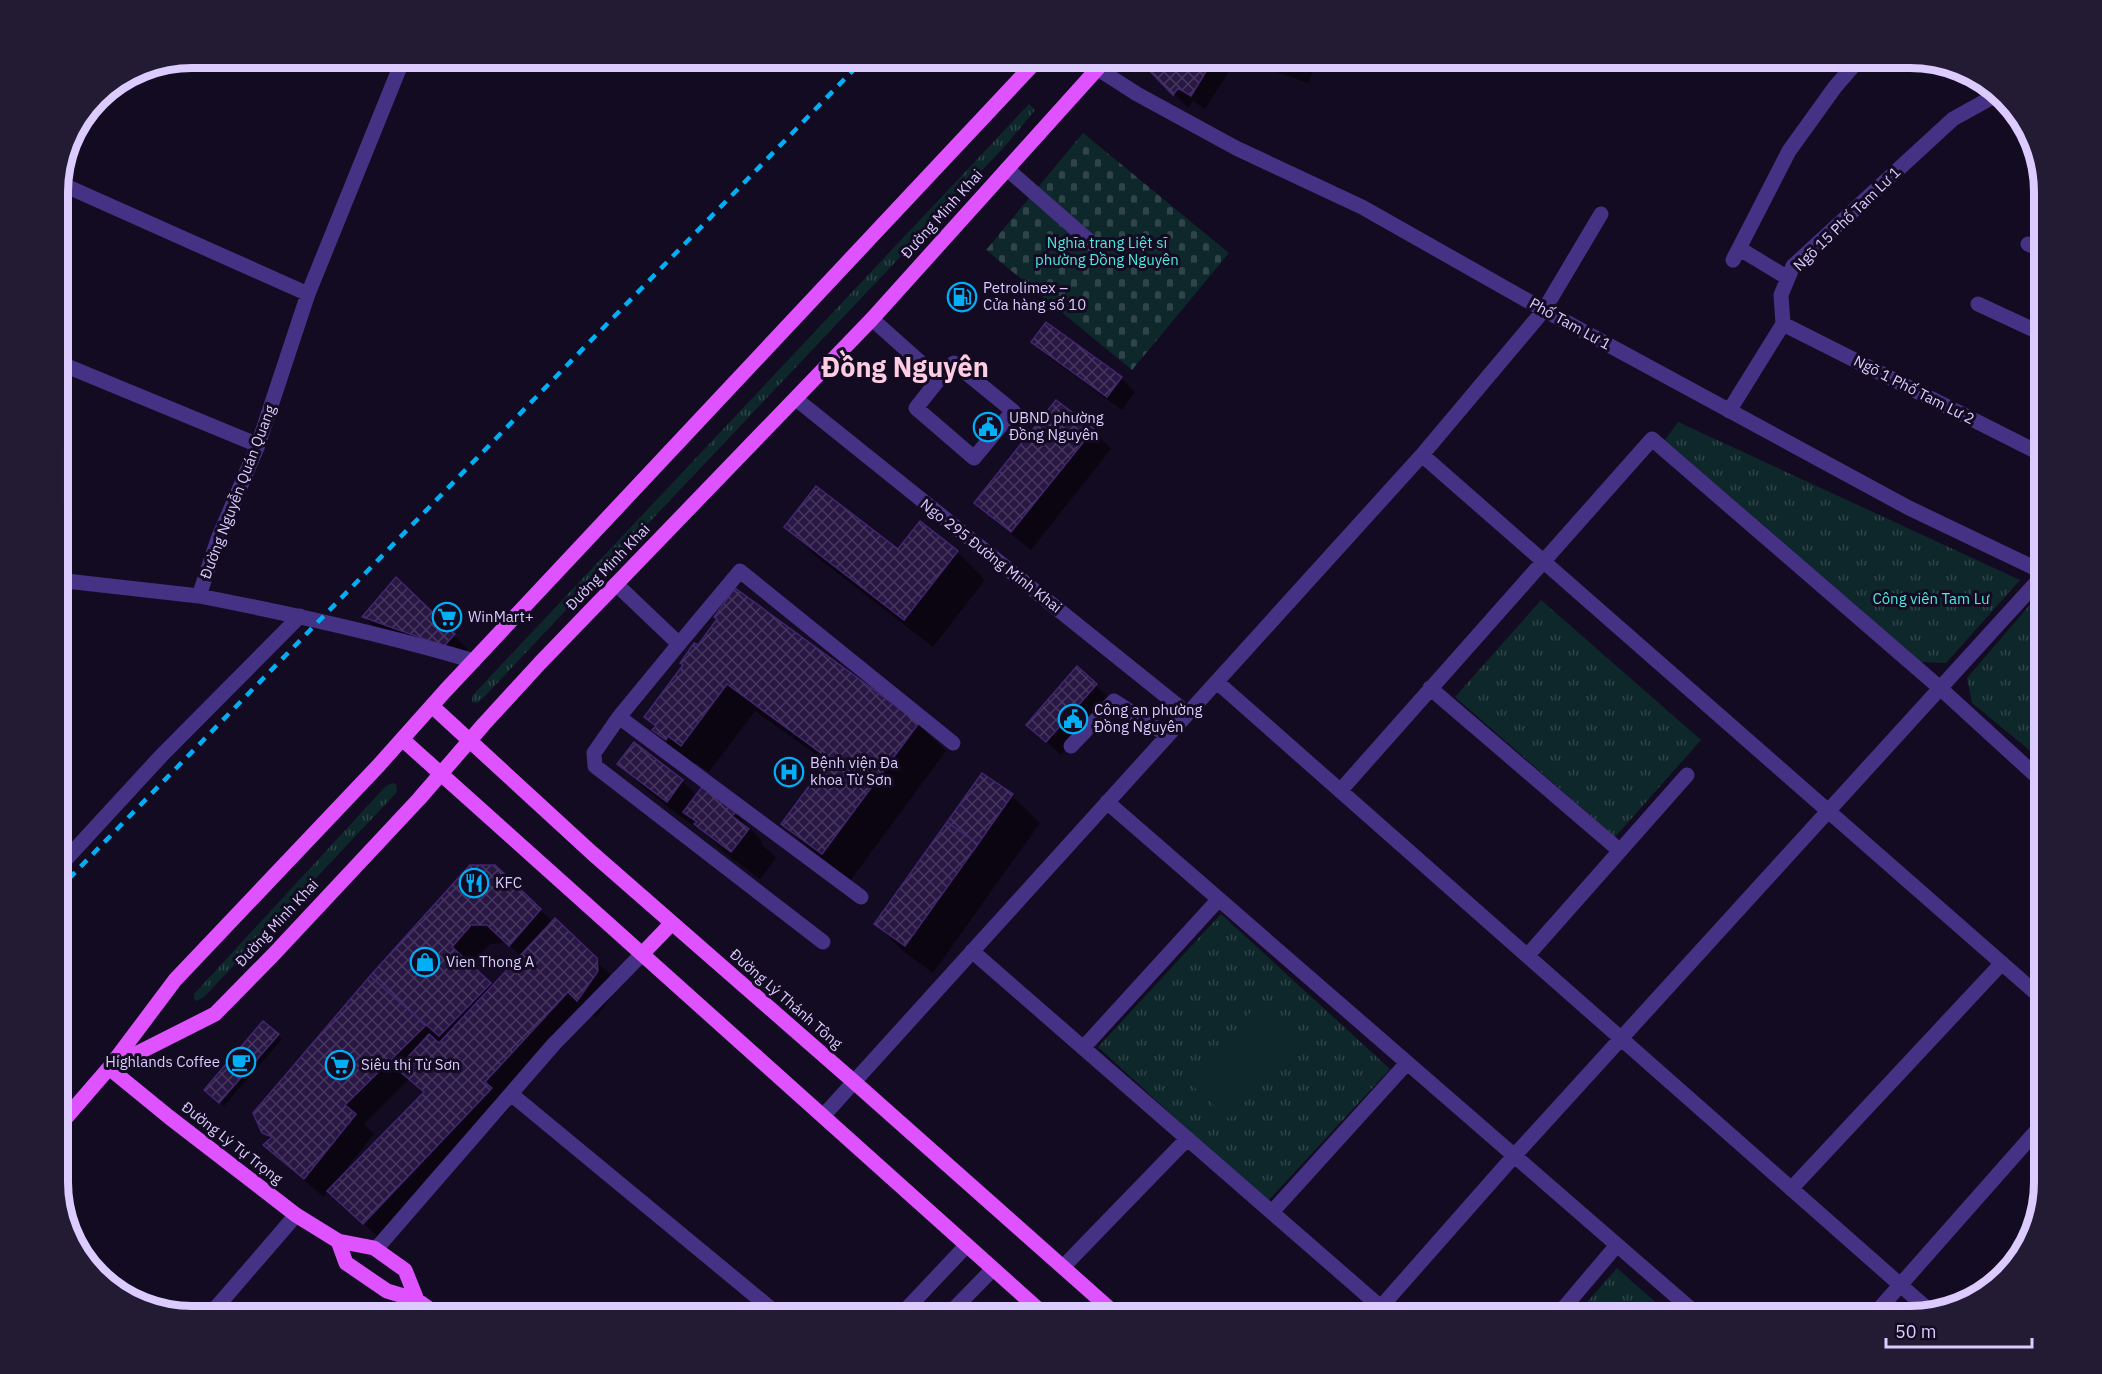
<svg xmlns="http://www.w3.org/2000/svg" width="2102" height="1374" viewBox="0 0 2102 1374" font-family="'IBM Plex Sans',sans-serif">
	<defs>
		<pattern id="grass-tufts" width="24" height="20" patternUnits="userSpaceOnUse" patternTransform="scale(1.5)"><rect width="24" height="20" fill="#0e272b"/><path d="M3 7l-1-3M5 7V3M7 7l1-3M15 17l-1-3M17 17v-4M19 17l1-3" fill="none" stroke="#30454b"/></pattern>
		<pattern id="cemetery-stones" width="16" height="16" patternUnits="userSpaceOnUse" patternTransform="scale(1.5)"><rect width="16" height="16" fill="#0e272b"/><path d="M2 7V4a2 2 0 0 1 4 0v3zM10 15v-3a2 2 0 0 1 4 0v3z" fill="#30454b"/></pattern>
		<pattern id="building-cross-hatch" width="8" height="8" patternUnits="userSpaceOnUse" patternTransform="scale(1.5)"><rect width="8" height="8" fill="#281643"/><path d="M0 0l8 8M0 8l8-8" fill="none" stroke="#47375f"/></pattern>
	</defs>
	<rect width="100%" height="100%" fill="#130b21"/>
	<!-- grass -->
	<path fill="url(#grass-tufts)" d="M 1029,104 L 1035,110 L 1006,145 L 484,697 L 477,703 L 472,702 L 472,696 Z
		M 1678,422 L 2020,580 L 1946,663 L 1921,662 L 1665,440 Z
		M 1541,600 L 1701,740 L 1615,837 L 1455,697 Z
		M 2034,600 L 2045,605 L 2045,763 L 1972,703 L 1967,678 Z
		M 392,783 L 396,784 L 397,792 L 204,997 L 197,1001 L 194,999 L 194,994 L 385,787 Z
		M 1221,914 L 1390,1069 L 1267,1202 L 1098,1047 Z
		M 1617,1268 L 1672,1317 L 1574,1317 Z"/>
	<!-- cemetery -->
	<path fill="url(#cemetery-stones)" d="M 1083,133 L 1229,253 L 1132,370 L 986,250 Z"/>
	<!-- pitch -->
	<path fill="#0e272b" d="M 1259,1003 L 1300,1040 L 1229,1119 L 1189,1082 Z"/>
	<!-- shadow -->
	<path fill="#0007" fill-rule="evenodd" d="M 1138,57 L 1224,57 L 1233,65 L 1205,109 L 1193,101 L 1188,108 Z
		M 1233,57 L 1319,57 L 1308,83 Z
		M 1033,342 L 1121,378 L 1135,392 L 1122,410 L 1047,356 Z
		M 1093,431 L 1111,449 L 1031,550 L 995,521 L 976,502 Z
		M 920,523 L 957,552 L 985,580 L 933,647 L 814,555 L 786,527 L 898,551 Z
		M 396,579 L 468,649 L 459,660 L 377,631 L 364,617 Z
		M 684,666 L 918,724 L 946,751 L 850,881 L 811,852 L 783,824 L 828,763 L 755,711 L 709,772 L 696,763 L 694,766 L 682,758 L 654,730 L 656,727 L 646,717 Z
		M 1077,668 L 1110,699 L 1061,755 L 1028,725 Z
		M 634,745 L 682,781 L 697,796 L 735,813 L 762,841 L 761,843 L 776,858 L 760,879 L 724,852 L 698,826 L 696,828 L 647,791 L 619,764 Z
		M 982,775 L 1012,796 L 1040,823 L 933,973 L 904,952 L 876,924 Z
		M 470,866 L 540,910 L 615,979 L 616,990 L 596,1018 L 588,1010 L 503,1101 L 510,1108 L 383,1242 L 329,1190 L 324,1197 L 284,1164 L 266,1145 L 271,1140 L 263,1132 L 255,1114 L 372,976 ZM 507,943 L 521,956 L 493,987 L 471,966 L 490,944 ZM 409,1079 L 424,1094 L 340,1180 L 338,1179 L 374,1134 L 364,1124 Z
		M 278,1035 L 282,1039 L 224,1106 L 210,1094 Z"/>
	<!-- building -->
	<path fill="url(#building-cross-hatch)" stroke="#432671" stroke-width="1.5" d="M 1136,57 L 1215,57 L 1191,96 L 1178,88 L 1173,95 Z
		M 1257,57 L 1299,57 L 1294,70 Z
		M 1046,322 L 1122,377 L 1107,397 L 1031,342 Z
		M 1056,400 L 1094,429 L 1011,532 L 974,503 Z
		M 816,486 L 898,549 L 920,521 L 958,551 L 904,620 L 784,527 Z
		M 396,577 L 455,634 L 444,646 L 362,617 Z
		M 735,588 L 919,723 L 822,854 L 781,824 L 829,759 L 727,684 L 681,746 L 668,736 L 666,740 L 652,730 L 656,726 L 644,717 L 683,665 L 680,663 L 694,643 L 698,645 L 717,619 L 714,617 Z
		M 1077,666 L 1097,684 L 1046,742 L 1026,725 Z
		M 634,742 L 683,780 L 667,802 L 617,764 Z
		M 982,773 L 1013,794 L 978,844 L 947,822 Z
		M 702,787 L 736,812 L 732,816 L 749,829 L 731,852 L 694,824 L 697,822 L 683,812 Z
		M 947,822 L 978,844 L 905,946 L 874,924 Z
		M 470,865 L 495,865 L 541,909 L 509,946 L 487,925 L 471,925 L 452,947 L 491,983 L 439,1036 L 370,976 Z
		M 555,918 L 597,958 L 598,971 L 577,1001 L 568,992 L 485,1082 L 492,1088 L 363,1224 L 327,1191 L 424,1092 L 397,1069 L 429,1034 L 439,1043 Z
		M 370,976 L 426,1025 L 345,1105 L 356,1114 L 304,1179 L 263,1145 L 272,1137 L 262,1133 L 253,1113 Z
		M 263,1021 L 279,1034 L 219,1103 L 204,1090 Z"/>
	<g fill="none" stroke-linecap="round" stroke-linejoin="round">
		<!-- minor -->
		<path stroke="#453284" stroke-width="15" d="M 404,57 L 308,294 L 258,445 L 218,539 L 199,596 C 292,614 383,634 474,661
			M 1098,69 L 1137,94 L 1236,148 L 1362,207 L 1544,310 L 1909,508 L 2045,573
			M 1007,169 L 1095,246
			M 57,182 L 308,294
			M 2028,244 L 2045,252
			M 1740,249 L 1788,278
			M 1733,260 L 1789,151 L 1835,87 L 1861,57
			M 1978,304 L 2045,335
			M 872,319 L 939,379 L 916,408 L 974,458 L 1013,411 L 954,363 L 939,379
			M 1783,324 L 2045,456
			M 57,362 L 258,445
			M 796,399 L 1187,713
			M 1729,411 L 1783,324 L 1781,295 L 1793,266 L 1953,119 L 1998,94
			M 1422,455 L 2045,1001
			M 57,580 L 199,596
			M 616,584 L 679,644 L 740,571 L 953,743
			M 679,644 L 619,717 L 594,753 L 595,766 L 823,942
			M 1217,682 L 1931,1312
			M 1430,688 L 1619,850
			M 619,717 L 861,897
			M 1071,746 L 1114,701 L 1167,735
			M 1340,791 L 1652,439 L 1940,688 L 2045,784
			M 1107,802 L 1700,1317
			M 57,869 L 162,755 L 300,616
			M 972,951 L 1392,1317
			M 1527,956 L 1687,775
			M 1083,1048 L 1219,899
			M 511,1094 L 781,1317
			M 824,1115 L 1422,455 L 1544,310 L 1601,214
			M 1791,1189 L 2002,963
			M 1272,1212 L 1407,1063
			M 376,1249 L 554,1044 L 643,953
			M 1063,1267 L 1187,1139
			M 208,1317 L 296,1215
			M 899,1317 L 966,1246
			M 946,1317 L 992,1270
			M 1372,1317 L 1514,1156 L 2045,573
			M 1556,1317 L 1617,1245
			M 1872,1317 L 2045,1121"/>
		<!-- major -->
		<path stroke="#df52ff" stroke-width="15" d="M 432,706 L 592,853 L 853,1081 L 1119,1317
			M 402,739 L 1047,1317
			M 643,953 L 672,923
			M 112,1066 L 215,1014 L 273,955 L 419,799 L 484,724 L 540,663 L 872,319 L 1108,57
			M 109,1068 L 169,1117 L 296,1215 L 338,1241 L 374,1248 L 405,1270 L 417,1300
			M 57,1128 L 109,1068 L 175,980 L 379,765 L 445,691 L 1040,57
			M 338,1241 L 346,1263 L 387,1291 L 417,1300 L 441,1317"/>
		<!-- rail -->
		<path stroke="#00aff6" stroke-width="4.5" stroke-dasharray="9 8" stroke-linecap="butt" d="M 57,891 L 866,57"/>
	</g>
	<!-- icons -->
	<defs>
		<g id="fuel-ring" transform="scale(1.5)"><circle r="9.5" fill="#130b21" stroke="#00aff6" stroke-width="1.5"/><path d="M-5.5-6h7V0h2V4h1.3V-2.5L3-4.5l.8-.8L6-3V5H2.5V1h-1V6h-7ZM-4.2-4.7v3.2H.2V-4.7Z" fill="#00aff6"/></g>
		<g id="civic-ring" transform="scale(1.5)"><circle r="9.5" fill="#130b21" stroke="#00aff6" stroke-width="1.5"/><path d="M-.6-6.5H3V-4.5H.6V-3L4-1V1h2V6H-6V1h2V-1L-.6-3ZM-1.2 2.5V6h2.4V2.5Z" fill="#00aff6"/></g>
		<g id="supermarket-ring" transform="scale(1.5)"><circle r="9.5" fill="#130b21" stroke="#00aff6" stroke-width="1.5"/><path d="M-6-5.5h2.5l.6 2H6L4.5 2H-2.5L-4.4-4H-6ZM-1.5 3.2a1.3 1.3 0 1 0 .1 0ZM3 3.2a1.3 1.3 0 1 0 .1 0Z" fill="#00aff6"/></g>
		<g id="hospital-ring" transform="scale(1.5)"><circle r="9.5" fill="#130b21" stroke="#00aff6" stroke-width="1.5"/><path d="M-5-5h3v3.5h4V-5h3V5h-3V1.5h-4V5h-3Z" fill="#00aff6"/></g>
		<g id="restaurant-ring" transform="scale(1.5)"><circle r="9.5" fill="#130b21" stroke="#00aff6" stroke-width="1.5"/><path d="M-5-6h1v4h1v-4h1v4h1v-4h1v5L-1.5 .5V6h-2V.5L-5-1ZM5-6V6H3V1.5H1.5Q1.5-4 5-6Z" fill="#00aff6"/></g>
		<g id="shop-ring" transform="scale(1.5)"><circle r="9.5" fill="#130b21" stroke="#00aff6" stroke-width="1.5"/><path d="M-5-2.5h2.3a2.7 3.5 0 0 1 5.4 0H5L5.5 6h-11ZM-1.5-2.5h3a1.5 2.3 0 0 0-3 0Z" fill="#00aff6"/></g>
		<g id="cafe-ring" transform="scale(1.5)"><circle r="9.5" fill="#130b21" stroke="#00aff6" stroke-width="1.5"/><path d="M-5.5-4.5H6V0H3Q3 3.5 0 3.5H-2.5Q-5.5 3.5-5.5 0ZM3-3.2v2h1.7v-2ZM-6 4.5H4V6H-6Z" fill="#00aff6"/></g>
	</defs>
	<g fill-rule="evenodd">
		<use href="#fuel-ring" x="962" y="297"/>
		<use href="#civic-ring" x="988" y="427"/>
		<use href="#supermarket-ring" x="447" y="617"/>
		<use href="#civic-ring" x="1073" y="719"/>
		<use href="#hospital-ring" x="789" y="772"/>
		<use href="#restaurant-ring" x="474" y="883"/>
		<use href="#shop-ring" x="425" y="962"/>
		<use href="#cafe-ring" x="241" y="1062"/>
		<use href="#supermarket-ring" x="340" y="1065"/>
	</g>
	<g text-anchor="middle" stroke-width="6" stroke-linejoin="round" paint-order="stroke">
		<!-- street labels -->
		<g font-size="15" fill="#dbcbff" stroke="#130b21">
			<text transform="translate(942 214) rotate(-48)" y="5">Đường Minh Khai</text>
			<text transform="translate(1847 219) rotate(-44)" y="5">Ngõ 15 Phố Tam Lư 1</text>
			<text transform="translate(1570 324) rotate(29)" y="5">Phố Tam Lư 1</text>
			<text transform="translate(1914 390) rotate(27)" y="5">Ngõ 1 Phố Tam Lư 2</text>
			<text transform="translate(238 492) rotate(-69)" y="5">Đường Nguyễn Quán Quang</text>
			<text transform="translate(991 556) rotate(38)" y="5">Ngo 295 Đường Minh Khai</text>
			<text transform="translate(608 567) rotate(-46)" y="5">Đường Minh Khai</text>
			<text transform="translate(277 923) rotate(-47)" y="5">Đường Minh Khai</text>
			<text transform="translate(786 999) rotate(41)" y="5">Đường Lý Thánh Tông</text>
			<text transform="translate(232 1143) rotate(38)" y="5">Đường Lý Tự Trọng</text>
		</g>
		<!-- park labels -->
		<g font-size="15" fill="#4ee8df" stroke="#130b21">
			<text x="1107" y="248">Nghĩa trang Liệt sĩ<tspan x="1107" dy="17">phường Đồng Nguyên</tspan></text>
			<text x="1931" y="604">Công viên Tam Lư</text>
		</g>
		<!-- poi labels -->
		<g font-size="15" fill="#dbcbff" stroke="#130b21" text-anchor="start">
			<text x="983" y="293">Petrolimex –<tspan x="983" dy="17">Cửa hàng số 10</tspan></text>
			<text x="1009" y="423">UBND phường<tspan x="1009" dy="17">Đồng Nguyên</tspan></text>
			<text x="468" y="622">WinMart+</text>
			<text x="1094" y="715">Công an phường<tspan x="1094" dy="17">Đồng Nguyên</tspan></text>
			<text x="810" y="768">Bệnh viện Đa<tspan x="810" dy="17">khoa Từ Sơn</tspan></text>
			<text x="495" y="888">KFC</text>
			<text x="446" y="967">Vien Thong A</text>
			<text x="220" y="1067" text-anchor="end">Highlands Coffee</text>
			<text x="361" y="1070">Siêu thị Từ Sơn</text>
		</g>
		<!-- town labels -->
		<g font-size="27" font-weight="bold" fill="#ffcde3" stroke="#130b21">
			<text x="905" y="377">Đồng Nguyên</text>
		</g>
	</g>
	<!-- crop -->
	<path d="M0 0H2102V1374H0ZM192 68H1910A124 124 0 0 1 2034 192V1182A124 124 0 0 1 1910 1306H192A124 124 0 0 1 68 1182V192A124 124 0 0 1 192 68Z" fill="#231a33" fill-rule="evenodd"/>
	<path fill="none" stroke="#dbcbff" stroke-width="8" d="M192 68H1910A124 124 0 0 1 2034 192V1182A124 124 0 0 1 1910 1306H192A124 124 0 0 1 68 1182V192A124 124 0 0 1 192 68Z"/>
	<!-- scale -->
	<path d="M1886 1338v9h146v-9" fill="none" stroke="#dbcbff" stroke-width="3"/>
	<text x="1895" y="1338" font-size="18" fill="#dbcbff" stroke="#130b21" stroke-width="4.5" paint-order="stroke">50 m</text>
</svg>
